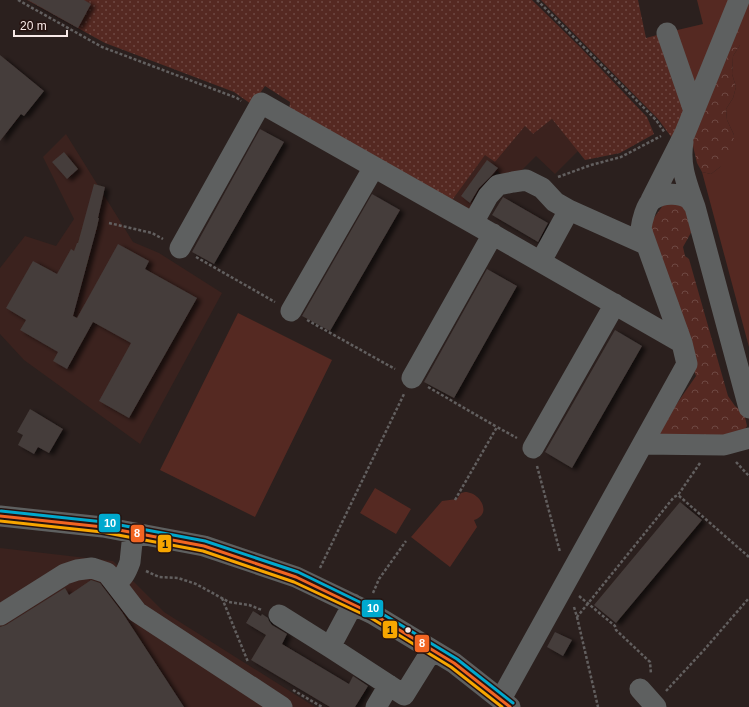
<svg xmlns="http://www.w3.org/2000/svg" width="749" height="707" viewBox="0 0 749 707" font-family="Helvetica,sans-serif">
	<defs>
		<pattern id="forest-crowns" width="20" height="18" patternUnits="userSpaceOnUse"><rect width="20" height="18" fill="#552922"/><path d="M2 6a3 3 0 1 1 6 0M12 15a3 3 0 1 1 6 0" fill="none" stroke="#6e4842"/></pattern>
		<pattern id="garden-dots" width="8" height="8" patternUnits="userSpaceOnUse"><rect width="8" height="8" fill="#552922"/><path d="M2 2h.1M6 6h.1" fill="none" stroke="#6e4842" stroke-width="1.8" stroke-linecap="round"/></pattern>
		<filter id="shadow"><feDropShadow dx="4.5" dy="2.5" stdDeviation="2" flood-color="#0009"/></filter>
	</defs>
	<rect width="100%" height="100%" fill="#2b201e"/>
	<!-- built -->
	<path fill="#3b221e" d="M 552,119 L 578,151 L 555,174 L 536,156 L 511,181 L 497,171 L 467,214 L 450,203 L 485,154 L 495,162 L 525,126 L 533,134 Z
		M 66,134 L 133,242 L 159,253 L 222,293 L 140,444 L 24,360 L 0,334 L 0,268 L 25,236 L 56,246 L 74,219 L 43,157 Z
		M 0,548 L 113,561 L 164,612 L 315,707 L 0,707 Z"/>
	<!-- green -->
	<path fill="#552922" d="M 697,0 L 734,0 L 693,103 L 669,32 L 703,24 Z
		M 749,0 L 749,347 L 702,172 L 711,174 L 720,167 L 734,135 L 727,120 L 726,109 L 733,98 L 736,87 L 732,74 L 733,56 L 740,45 L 736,21 Z
		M 238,313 L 332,360 L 255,517 L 160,470 Z
		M 375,488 L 411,509 L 396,534 L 360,513 Z
		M 465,492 C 480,492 493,514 474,520 L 477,527 L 450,567 L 411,537 L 442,501 L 457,499 L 461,493 Z"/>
	<!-- forest -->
	<path fill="url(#forest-crowns)" d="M 736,21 L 742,34 L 740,45 L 733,56 L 732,74 L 736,87 L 733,98 L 726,109 L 727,120 L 734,135 L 732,155 L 720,167 L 711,174 L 702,172 L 697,163 L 692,142 Z
		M 684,203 L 693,229 L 683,247 L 685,256 L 689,259 L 728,396 L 735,406 L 744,413 L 747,426 L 741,435 L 655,435 L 696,376 L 645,230 L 664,204 Z"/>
	<!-- garden -->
	<path fill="url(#garden-dots)" d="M 27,0 L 532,0 L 581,48 L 647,117 L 654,134 L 620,153 L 585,160 L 552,119 L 533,134 L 525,126 L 495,162 L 485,155 L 450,203 L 289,112 L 290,102 L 265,86 L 256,99 L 251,104 L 234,92 L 105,43 Z
		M 541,0 L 638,0 L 646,38 L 661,34 L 687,115 L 675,142 L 658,119 Z"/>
	<!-- building -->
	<path fill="#453c3a" filter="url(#shadow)" d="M 28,0 L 84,0 L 91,4 L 78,28 Z
		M 0,55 L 44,91 L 24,116 L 21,114 L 0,141 Z
		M 260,129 L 284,142 L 214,264 L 192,252 Z
		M 64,152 L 78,169 L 67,179 L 52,162 Z
		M 487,160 L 498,168 L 492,175 L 479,188 L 470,203 L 461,196 Z
		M 94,184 L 105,187 L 98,218 L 99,218 L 97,227 L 73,316 L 77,318 L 118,244 L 149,261 L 145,269 L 197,298 L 129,418 L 99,401 L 131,343 L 93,322 L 67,369 L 53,361 L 58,352 L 20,330 L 26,320 L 6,308 L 33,261 L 57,274 L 71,249 L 74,251 L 77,243 L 78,243 Z
		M 372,194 L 400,210 L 330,331 L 302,316 Z
		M 503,197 L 548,223 L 538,242 L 492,215 Z
		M 487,269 L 517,286 L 454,398 L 424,382 Z
		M 615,330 L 642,346 L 572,468 L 545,452 Z
		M 30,409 L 63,429 L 49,453 L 38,447 L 34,454 L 18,445 L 23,435 L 17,432 Z
		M 680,502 L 702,520 L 616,623 L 594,605 Z
		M 91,580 L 100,583 L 122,612 L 184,707 L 0,707 L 0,627 L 6,625 L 65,588 L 69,595 Z
		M 253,611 L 261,616 L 262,614 L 268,618 L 269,621 L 272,625 L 287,634 L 282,644 L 349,684 L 353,676 L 368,686 L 355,707 L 330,707 L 251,660 L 266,635 L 246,623 Z
		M 555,632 L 572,640 L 563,656 L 547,647 Z"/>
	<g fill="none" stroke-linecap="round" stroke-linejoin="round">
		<!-- path -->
		<path stroke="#625f5f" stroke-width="2.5" stroke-dasharray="3 2" stroke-linecap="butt" d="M 18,0 L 102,47 L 237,98 L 241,101
			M 537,0 L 656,120 L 665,133
			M 558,177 L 591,165 L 621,157 L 661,136
			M 109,223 L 152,233 L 163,239
			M 196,257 L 275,302
			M 307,320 L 395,369
			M 428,387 L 497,427
			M 736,462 L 749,476
			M 700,463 L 678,495 L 749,557
			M 537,466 L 560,552
			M 455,500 L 497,427 L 517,438
			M 320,568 L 404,394
			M 146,571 L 159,577 L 178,578 L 196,584 L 229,602 L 249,605 L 262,610
			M 373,593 L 379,579 L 406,541
			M 579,596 L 615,626 L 616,630 L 650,662 L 651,674
			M 222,598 L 248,662
			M 574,607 L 577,617 L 674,497 L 678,495
			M 577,617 L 598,707
			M 293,690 L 322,707
			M 666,691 L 704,650 L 749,598"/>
		<!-- minor -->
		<path stroke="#5e6060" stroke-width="21" d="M 667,33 L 694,111
			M 683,142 C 679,166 687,184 695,207
			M 651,200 L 685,133 L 739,0
			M 473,223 L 488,196 L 498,185 L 513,182 L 526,180 L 542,188 L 555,202 L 569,210
			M 180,248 L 261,103 L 473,223 L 682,343 L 687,364 L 501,699
			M 541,261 L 569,210 L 645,244
			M 291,311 L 374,167
			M 682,343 L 641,229 C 642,221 646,205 652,200 C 662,193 679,192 689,199 C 691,201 693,204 695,207 L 749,408
			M 412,378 L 493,234
			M 643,444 L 724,445 L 749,438
			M 533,448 L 615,304
			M 0,516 L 103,527 L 204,546 L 296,577 L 373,614 L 454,663 L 510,707
			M 116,584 C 124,576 126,573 130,562 L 133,533
			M 0,615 L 65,574 L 77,570 L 92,568 L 107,573 L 137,612 L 282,707
			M 279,615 L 330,647 L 404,695 L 432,650
			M 330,647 L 353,604
			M 640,689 L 656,707
			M 376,707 L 389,685"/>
		<!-- bus-1 casing -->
		<g stroke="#261310" stroke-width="6">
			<path id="bus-1" d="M 0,516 L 103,527 L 204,546 L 296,577 L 373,614 L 454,663 L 510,707"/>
		</g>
		<!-- bus-2 casing -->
		<g stroke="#261310" stroke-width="6">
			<path id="bus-2" d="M 0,521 L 102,532 L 203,551 L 294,582 L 371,618 L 451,667 L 502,707"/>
		</g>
		<!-- bus-3 casing -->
		<g stroke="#261310" stroke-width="6">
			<path id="bus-3" d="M 1,511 L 104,522 L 205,541 L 298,572 L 376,610 L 457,659 L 513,703"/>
		</g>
		<!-- bus-1 -->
		<use href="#bus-1" stroke="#f26522" stroke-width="3"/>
		<!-- bus-2 -->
		<use href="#bus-2" stroke="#f7a600" stroke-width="3"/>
		<!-- bus-3 -->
		<use href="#bus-3" stroke="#00a9ce" stroke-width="3"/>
	</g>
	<!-- markers -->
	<circle fill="#f7e9e7" stroke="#261310" stroke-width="1.5" cx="408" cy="630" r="3.5"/>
	<g stroke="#261310" stroke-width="1.5">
		<rect x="98" y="513" width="23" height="20" rx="4" fill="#00a9ce"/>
		<rect x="130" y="524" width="15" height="19" rx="4" fill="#f26522"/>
		<rect x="157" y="534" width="15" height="19" rx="4" fill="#f7a600"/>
		<rect x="361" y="599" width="23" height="19" rx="4" fill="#00a9ce"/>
		<rect x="382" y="620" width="16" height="19" rx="4" fill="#f7a600"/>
		<rect x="414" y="634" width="16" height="19" rx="4" fill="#f26522"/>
	</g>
	<g font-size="11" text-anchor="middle" font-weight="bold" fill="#fff">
		<text x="110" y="527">10</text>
		<text x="137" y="537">8</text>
		<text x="373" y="612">10</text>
		<text x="422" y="647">8</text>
	</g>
	<g font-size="11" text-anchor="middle" font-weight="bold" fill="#111">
		<text x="165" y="548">1</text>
		<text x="390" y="634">1</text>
	</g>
	<!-- scale -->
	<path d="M14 30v6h53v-6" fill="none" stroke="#f7e9e7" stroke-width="2"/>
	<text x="20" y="30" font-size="12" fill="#f7e9e7" stroke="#261310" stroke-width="3" paint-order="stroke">20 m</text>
</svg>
